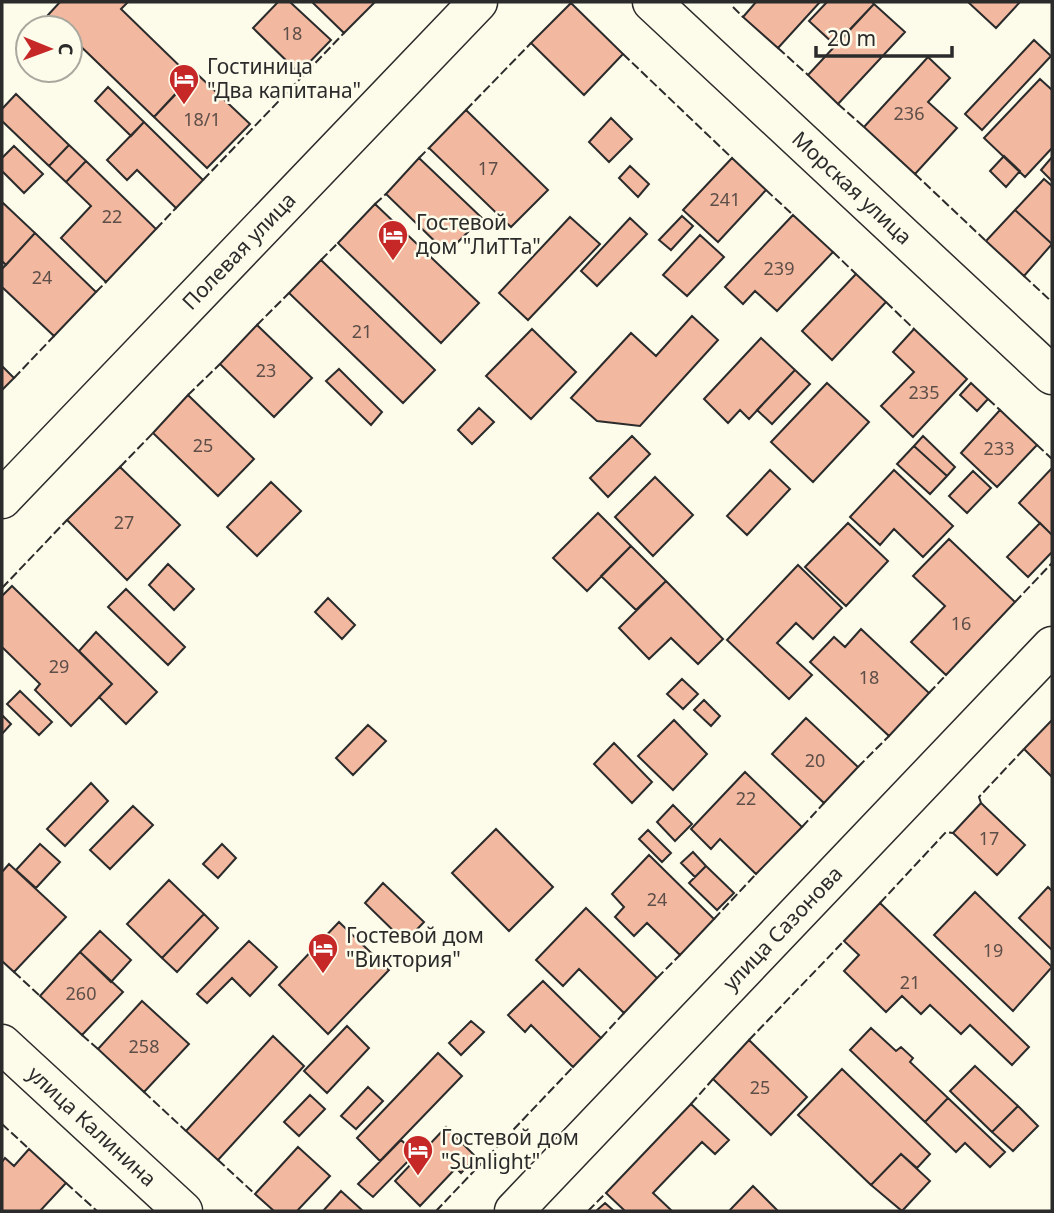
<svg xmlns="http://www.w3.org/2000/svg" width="1054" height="1213" viewBox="0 0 1054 1213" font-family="'Noto Sans',sans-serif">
	<rect width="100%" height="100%" fill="#fdfbea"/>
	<!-- building -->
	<path fill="#f2b8a0" stroke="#2b2b2b" stroke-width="2" d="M 60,2 L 128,2 L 121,9 L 191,77 L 154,117 L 70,36 L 70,28 L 62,28 L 48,15 Z
		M 278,2 L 290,2 L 331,40 L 299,73 L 253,28 Z
		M 312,2 L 375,2 L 344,33 Z
		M 756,2 L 820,2 L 778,48 L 743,17 Z
		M 827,2 L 872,2 L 874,4 L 835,45 L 809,21 Z
		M 968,2 L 1020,2 L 996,28 Z
		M 571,3 L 623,54 L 584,95 L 531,43 Z
		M 874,4 L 905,32 L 838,104 L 808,75 Z
		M 1034,40 L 1051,56 L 982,130 L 965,114 Z
		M 928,57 L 950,78 L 928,102 L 957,128 L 915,174 L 864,127 Z
		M 196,73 L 250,124 L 207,168 L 154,117 Z
		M 1040,79 L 1052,90 L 1052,148 L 1025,177 L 984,138 Z
		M 108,87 L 144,122 L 131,136 L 95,101 Z
		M 16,94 L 69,145 L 49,166 L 2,121 L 2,109 Z
		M 466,110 L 548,190 L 511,227 L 429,148 Z
		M 611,118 L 632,139 L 609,162 L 589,142 Z
		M 144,122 L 203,180 L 176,208 L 137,170 L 127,180 L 107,160 Z
		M 69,145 L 86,161 L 66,182 L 49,166 Z
		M 14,146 L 43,174 L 24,193 L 2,171 L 2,158 Z
		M 1004,156 L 1020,171 L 1006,187 L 990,171 Z
		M 1052,157 L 1052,181 L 1041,170 Z
		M 419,158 L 482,218 L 447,253 L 386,194 Z
		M 732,158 L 766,190 L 718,242 L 683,210 Z
		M 86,161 L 156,229 L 106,282 L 61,238 L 91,206 L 66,182 Z
		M 630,166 L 649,184 L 638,197 L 619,178 Z
		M 1044,179 L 1052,186 L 1052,244 L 1015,210 Z
		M 2,202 L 35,233 L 6,265 L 2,261 Z
		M 375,204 L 479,303 L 441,343 L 338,243 Z
		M 1015,210 L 1052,244 L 1024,276 L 986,241 Z
		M 793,215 L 833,252 L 777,311 L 755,291 L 743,304 L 725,287 Z
		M 682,216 L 693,226 L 671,250 L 659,240 Z
		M 570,217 L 600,244 L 528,320 L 499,293 Z
		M 630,218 L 647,234 L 597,286 L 581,271 Z
		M 35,233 L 96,292 L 54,336 L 2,287 L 2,269 Z
		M 700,235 L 724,257 L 687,296 L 663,275 Z
		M 321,260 L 435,370 L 403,403 L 289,293 Z
		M 856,274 L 886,302 L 832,360 L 802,331 Z
		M 692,316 L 718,340 L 640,426 L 597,421 L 571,398 L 631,333 L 656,356 Z
		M 257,325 L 312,378 L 274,417 L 220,364 Z
		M 532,329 L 576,372 L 531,419 L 486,376 Z
		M 914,329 L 967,379 L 913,437 L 881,406 L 914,372 L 893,352 Z
		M 761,338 L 795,370 L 749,419 L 740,410 L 728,423 L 704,399 Z
		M 2,366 L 14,378 L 2,390 Z
		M 339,369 L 382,412 L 371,425 L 326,381 Z
		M 795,370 L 810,384 L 772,424 L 757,410 Z
		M 827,383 L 869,422 L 813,482 L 771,442 Z
		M 971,383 L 988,399 L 977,411 L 960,395 Z
		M 188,395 L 254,459 L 218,496 L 153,433 Z
		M 479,408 L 494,422 L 472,444 L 458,430 Z
		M 1000,410 L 1037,445 L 997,487 L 961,453 Z
		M 632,436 L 650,454 L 608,497 L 590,478 Z
		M 923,436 L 955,467 L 947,476 L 914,446 Z
		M 914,446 L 947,476 L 930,494 L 897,464 Z
		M 120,467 L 180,525 L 127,580 L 67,520 Z
		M 1052,468 L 1052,535 L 1019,503 Z
		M 770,470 L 790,489 L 747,535 L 727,516 Z
		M 894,470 L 953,526 L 923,557 L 894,529 L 880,545 L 850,517 Z
		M 973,471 L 991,488 L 967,513 L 949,496 Z
		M 655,477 L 693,515 L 653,556 L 615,517 Z
		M 271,482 L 301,511 L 257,556 L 227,527 Z
		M 598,513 L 631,546 L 587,591 L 553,558 Z
		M 848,523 L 888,561 L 846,606 L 805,567 Z
		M 1040,523 L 1052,535 L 1052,552 L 1028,577 L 1007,557 Z
		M 949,539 L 1015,602 L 946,675 L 911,642 L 945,606 L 913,576 Z
		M 631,546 L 666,581 L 636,610 L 601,576 Z
		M 168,564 L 194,589 L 174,610 L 149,585 Z
		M 798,565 L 842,608 L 813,639 L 796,623 L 777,643 L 812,675 L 789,699 L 727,640 Z
		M 666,581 L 723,639 L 698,664 L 671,638 L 649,659 L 619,628 Z
		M 12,586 L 112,684 L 71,726 L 35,690 L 40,684 L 2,647 L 2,596 Z
		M 126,589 L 185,647 L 168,665 L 108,607 Z
		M 328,598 L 355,625 L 342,639 L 315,612 Z
		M 861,629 L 929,693 L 889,736 L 810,662 L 834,637 L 845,647 Z
		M 96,632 L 157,692 L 126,724 L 99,697 L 112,684 L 79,651 Z
		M 682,679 L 698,694 L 683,709 L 667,694 Z
		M 20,691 L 52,722 L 39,735 L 7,704 Z
		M 704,700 L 720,716 L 711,726 L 694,710 Z
		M 2,715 L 11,724 L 2,734 Z
		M 806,718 L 858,767 L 824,803 L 772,754 Z
		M 674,720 L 707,754 L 673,790 L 638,756 Z
		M 1052,720 L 1052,777 L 1024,749 Z
		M 368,725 L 386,741 L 353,775 L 336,758 Z
		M 614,743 L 652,782 L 632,803 L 594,764 Z
		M 745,772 L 802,827 L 756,874 L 720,839 L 711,849 L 691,829 Z
		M 91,783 L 108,801 L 65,846 L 47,829 Z
		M 981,803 L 1025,845 L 997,875 L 953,833 Z
		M 673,805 L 692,824 L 675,841 L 657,822 Z
		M 133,806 L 153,825 L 110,869 L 90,850 Z
		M 496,829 L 553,887 L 509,931 L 452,873 Z
		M 648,830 L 671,853 L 662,862 L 639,839 Z
		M 40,844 L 60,862 L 36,888 L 16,870 Z
		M 222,844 L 236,858 L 218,878 L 203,864 Z
		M 693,852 L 706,866 L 695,877 L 681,863 Z
		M 649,855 L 714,919 L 680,955 L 647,923 L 634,936 L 615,917 L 624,907 L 612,894 Z
		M 9,864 L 66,917 L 14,972 L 2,961 L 2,872 Z
		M 706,866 L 734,893 L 717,910 L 689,883 Z
		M 169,880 L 204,914 L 162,958 L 127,924 Z
		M 383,883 L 424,922 L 405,942 L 365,903 Z
		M 1048,887 L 1052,891 L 1052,950 L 1019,918 Z
		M 975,892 L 1052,967 L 1013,1011 L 934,935 Z
		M 880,903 L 1029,1047 L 1012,1065 L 970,1025 L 961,1034 L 930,1005 L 921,1014 L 902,996 L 886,1012 L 844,971 L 859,955 L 844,941 Z
		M 586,908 L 657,978 L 624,1013 L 579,969 L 563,986 L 536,960 Z
		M 204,914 L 218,928 L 177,972 L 162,958 Z
		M 339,922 L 389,970 L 328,1034 L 279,985 Z
		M 100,931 L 131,960 L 111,982 L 80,952 Z
		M 249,941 L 277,967 L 250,996 L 232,978 L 207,1003 L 197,994 Z
		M 80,952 L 123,992 L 82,1035 L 40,996 Z
		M 543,981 L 601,1038 L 573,1067 L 531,1025 L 525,1032 L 508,1015 Z
		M 142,1001 L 189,1044 L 144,1092 L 98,1049 Z
		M 471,1021 L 484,1032 L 461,1055 L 449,1043 Z
		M 347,1026 L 369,1048 L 327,1093 L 304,1071 Z
		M 871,1028 L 896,1051 L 901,1047 L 913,1058 L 910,1062 L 948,1098 L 925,1122 L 850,1050 Z
		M 273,1036 L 304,1066 L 218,1160 L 186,1131 Z
		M 749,1040 L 807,1097 L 771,1135 L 713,1079 Z
		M 438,1053 L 462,1076 L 380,1161 L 357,1138 Z
		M 975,1066 L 1018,1106 L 992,1132 L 950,1091 Z
		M 842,1069 L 930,1154 L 917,1168 L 901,1154 L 871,1185 L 798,1115 Z
		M 368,1087 L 383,1101 L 356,1129 L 341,1116 Z
		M 310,1095 L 325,1109 L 299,1136 L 284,1122 Z
		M 948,1098 L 1005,1152 L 990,1167 L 965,1143 L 956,1152 L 925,1122 Z
		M 691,1104 L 729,1140 L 715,1154 L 702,1142 L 653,1193 L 672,1211 L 625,1211 L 606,1193 Z
		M 1018,1106 L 1038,1126 L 1013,1151 L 992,1132 Z
		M 446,1127 L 476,1157 L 461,1173 L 456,1168 L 420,1206 L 395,1181 Z
		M 401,1140 L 416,1153 L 373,1197 L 358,1184 Z
		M 298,1147 L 330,1176 L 297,1211 L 274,1211 L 255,1194 Z
		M 29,1149 L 66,1183 L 40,1211 L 2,1211 L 2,1162 L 5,1158 L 14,1166 Z
		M 901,1154 L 930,1181 L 902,1211 L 871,1185 Z
		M 753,1186 L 778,1211 L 729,1211 Z
		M 341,1191 L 363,1211 L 323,1211 Z
		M 605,1203 L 614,1211 L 596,1211 Z"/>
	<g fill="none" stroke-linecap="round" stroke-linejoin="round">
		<!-- street casing -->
		<g stroke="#2b2b2b" stroke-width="41">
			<g id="street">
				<path id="s1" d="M 652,2 L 1052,375"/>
				<path id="s2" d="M 2,499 L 478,2"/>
				<path id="s3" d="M 2,1044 L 183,1211"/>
				<path id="s4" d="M 514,1211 L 1052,646"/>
			</g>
		</g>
		<!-- street -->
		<use href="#street" stroke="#fdfbea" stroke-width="38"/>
		<!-- fence -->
		<path stroke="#2b2b2b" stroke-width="2" stroke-dasharray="9 3.5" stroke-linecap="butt" d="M 733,7 L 743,17
			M 778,48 L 808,75
			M 623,54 L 732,158
			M 838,104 L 864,127
			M 466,110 L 531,43
			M 419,158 L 429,148
			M 915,174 L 986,241
			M 203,180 L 344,33
			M 766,190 L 793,215
			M 375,204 L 386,194
			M 156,229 L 176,208
			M 833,252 L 856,274
			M 321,260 L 338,243
			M 1024,276 L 1052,302
			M 96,292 L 106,282
			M 886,302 L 914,329
			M 257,325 L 289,293
			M 14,378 L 54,336
			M 188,395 L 220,364
			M 988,399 L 1000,410
			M 1037,445 L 1052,459
			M 120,467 L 153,433
			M 2,588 L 67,520
			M 1015,602 L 1052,563
			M 929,693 L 946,675
			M 858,767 L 889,736
			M 981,803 L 979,797 L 1024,749
			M 802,827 L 824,803
			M 880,903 L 946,832 L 953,833
			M 714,919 L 756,874
			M 14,972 L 40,996
			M 657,978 L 680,955
			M 82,1035 L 98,1049
			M 601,1038 L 624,1013
			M 749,1040 L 844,941
			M 144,1092 L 186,1131
			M 691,1104 L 713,1079
			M 2,1124 L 29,1149
			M 218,1160 L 255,1194
			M 66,1183 L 97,1211
			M 436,1211 L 573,1067
			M 588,1211 L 606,1193"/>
	</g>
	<!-- icons -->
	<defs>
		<g id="hotel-pin" transform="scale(1.575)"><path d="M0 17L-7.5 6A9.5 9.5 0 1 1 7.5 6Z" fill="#c62828" stroke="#fdfbea"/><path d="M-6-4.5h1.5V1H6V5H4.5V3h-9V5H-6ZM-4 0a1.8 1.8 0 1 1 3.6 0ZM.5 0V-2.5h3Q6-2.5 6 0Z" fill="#fff"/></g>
	</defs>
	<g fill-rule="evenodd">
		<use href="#hotel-pin" x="184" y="79"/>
		<use href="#hotel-pin" x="393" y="235"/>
		<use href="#hotel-pin" x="323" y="948"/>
		<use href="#hotel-pin" x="418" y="1150"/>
	</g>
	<g text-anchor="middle" stroke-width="5" stroke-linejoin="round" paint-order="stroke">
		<!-- number labels -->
		<g font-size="18" fill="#5d4e48">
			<text x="292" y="40">18</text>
			<text x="909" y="120">236</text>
			<text x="202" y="126">18/1</text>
			<text x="488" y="175">17</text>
			<text x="725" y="206">241</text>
			<text x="112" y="223">22</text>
			<text x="779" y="275">239</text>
			<text x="42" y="284">24</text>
			<text x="362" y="338">21</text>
			<text x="266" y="377">23</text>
			<text x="924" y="399">235</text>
			<text x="203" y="452">25</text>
			<text x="999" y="455">233</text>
			<text x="124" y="529">27</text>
			<text x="961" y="630">16</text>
			<text x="59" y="673">29</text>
			<text x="869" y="684">18</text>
			<text x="815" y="767">20</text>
			<text x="746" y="805">22</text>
			<text x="989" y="845">17</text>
			<text x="657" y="906">24</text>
			<text x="993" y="957">19</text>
			<text x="910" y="989">21</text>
			<text x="81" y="1000">260</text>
			<text x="144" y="1053">258</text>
			<text x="760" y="1094">25</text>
		</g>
		<!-- poi labels -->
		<g font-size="21" fill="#2b2b2b" stroke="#fdfbea" text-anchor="start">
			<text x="207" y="74">Гостиница<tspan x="207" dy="24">"Два капитана"</tspan></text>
			<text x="416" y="230">Гостевой<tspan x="416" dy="24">дом "ЛиТТа"</tspan></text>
			<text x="346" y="943">Гостевой дом<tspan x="346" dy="24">"Виктория"</tspan></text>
			<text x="441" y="1145">Гостевой дом<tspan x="441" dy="24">"Sunlight"</tspan></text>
		</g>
		<!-- street labels -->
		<g font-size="21" fill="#2b2b2b" stroke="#fdfbea">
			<text dy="7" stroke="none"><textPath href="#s1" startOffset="273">Морская улица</textPath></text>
			<text dy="7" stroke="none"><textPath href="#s2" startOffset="343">Полевая улица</textPath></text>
			<text dy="7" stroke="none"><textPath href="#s4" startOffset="390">улица Сазонова</textPath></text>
			<text dy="7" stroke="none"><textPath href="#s3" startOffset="122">улица Калинина</textPath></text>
		</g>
	</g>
	<!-- border -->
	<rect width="1054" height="1213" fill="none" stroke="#2b2b2b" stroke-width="7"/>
	<!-- north arrow -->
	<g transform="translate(49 49) rotate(91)"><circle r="33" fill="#fdfbea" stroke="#a9a89e" stroke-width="2"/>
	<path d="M0-5L12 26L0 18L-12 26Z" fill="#c62828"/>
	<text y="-10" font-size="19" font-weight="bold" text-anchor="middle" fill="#2b2b2b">С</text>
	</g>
	<!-- scale -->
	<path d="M816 46v10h136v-10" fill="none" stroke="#2b2b2b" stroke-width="3.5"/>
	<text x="827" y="46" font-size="21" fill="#2b2b2b" stroke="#fdfbea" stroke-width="5" paint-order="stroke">20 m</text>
</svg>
